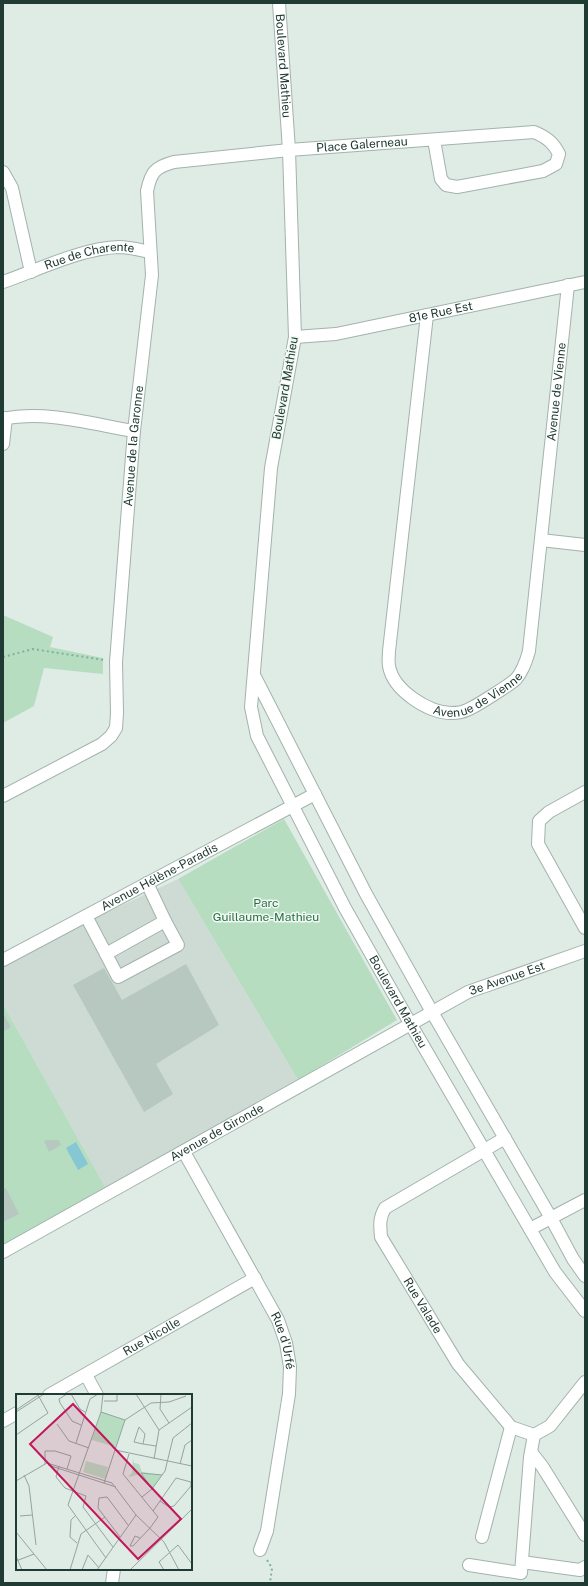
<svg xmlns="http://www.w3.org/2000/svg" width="588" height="1586" viewBox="0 0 588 1586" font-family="'Public Sans',sans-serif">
	<rect width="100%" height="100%" fill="#dfebe5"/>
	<!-- built -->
	<path fill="#cddbd4" d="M 178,879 L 298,1080 L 109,1194 L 3,1004 L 3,961 Z"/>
	<!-- green -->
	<path fill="#b7ddc1" d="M 3,615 L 53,637 L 50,647 L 103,658 L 103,674 L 44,668 L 34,706 L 3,723 Z
		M 284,819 L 397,1020 L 298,1080 L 178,879 Z
		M 3,1004 L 109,1194 L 3,1252 Z"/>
	<!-- water -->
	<path fill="#85c7d2" d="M 76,1142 L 88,1164 L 78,1170 L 66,1148 Z"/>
	<!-- building -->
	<path fill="#b7c8c1" d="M 186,964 L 219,1025 L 156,1064 L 173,1094 L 144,1112 L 73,985 L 104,968 L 122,1000 Z
		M 3,1013 L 11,1027 L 3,1032 Z
		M 47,1140 L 59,1140 L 61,1145 L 49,1152 L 44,1141 Z
		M 6,1188 L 19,1214 L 3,1222 L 3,1189 Z"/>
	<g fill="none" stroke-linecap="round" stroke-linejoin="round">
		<!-- minor casing -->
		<g stroke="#a2b3ac" stroke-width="14">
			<g id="minor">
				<path id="s1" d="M 279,3 L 289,150 L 295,337 L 271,468 L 251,707 L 257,736 L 345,908 L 410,1023 L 555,1272 L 585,1311"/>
				<path d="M 3,172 L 12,188 L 31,272"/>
				<path id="s2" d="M 3,282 C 38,270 82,248 119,247 C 129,247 140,250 150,252"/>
				<path id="s3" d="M 427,315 L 389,651 C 389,656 388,661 389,666 C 393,690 428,713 452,713 C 456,713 463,712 467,710 C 475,707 511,684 516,679 C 523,671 526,662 529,651 L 568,285"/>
				<path id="s4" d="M 295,337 L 336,334 L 585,282"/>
				<path d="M 3,419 C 46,410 92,424 134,431"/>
				<path d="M 3,444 L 6,418"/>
				<path d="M 541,540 L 585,545"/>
				<path d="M 255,677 L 366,894 L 432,1012 L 551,1218 L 573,1259 L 585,1276"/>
				<path d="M 585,792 L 549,812 L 539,821 L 538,844 L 585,928"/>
				<path id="s5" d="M 3,796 L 102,744 L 111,736 L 116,728 L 117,713 L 116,662 L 134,431 L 152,275 L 147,191 C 151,172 155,167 174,162 L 289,150 L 534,132 C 546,137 553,142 559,154 L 556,164 L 543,171 L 457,187 L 446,185 L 441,179 L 434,140"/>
				<path d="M 86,916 L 106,954 L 165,921 L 147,883"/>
				<path d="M 106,954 L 118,977 L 178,945 L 165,921"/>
				<path id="s6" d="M 3,960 L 315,794"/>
				<path id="s7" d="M 505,1138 L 385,1208 C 379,1218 380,1226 381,1237 L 458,1364 L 511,1427 L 534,1435 L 550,1426 L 585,1382"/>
				<path id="s8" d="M 184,1152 L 278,1320 L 286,1343 L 290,1367 L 289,1394 L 267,1531 L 260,1550"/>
				<path d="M 530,1229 L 585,1200"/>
				<path id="s9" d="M 3,1252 L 468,992 L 585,951"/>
				<path d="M 86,1375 L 97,1395"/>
				<path id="s10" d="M 49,1395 L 255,1278"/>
				<path d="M 3,1421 L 17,1413"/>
				<path d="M 531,1452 L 542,1466 L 585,1535"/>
				<path d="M 482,1537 L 511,1427"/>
				<path d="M 522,1562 L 580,1570 L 585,1567"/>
				<path d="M 469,1565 L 521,1573 L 530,1457 L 534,1435"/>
				<path d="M 112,1583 L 114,1569"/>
			</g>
		</g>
		<!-- path -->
		<path stroke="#7faf9f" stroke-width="2" stroke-dasharray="2 3" stroke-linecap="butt" d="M 3,657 L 33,649 L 104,660
			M 267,1560 L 272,1568 L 270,1583"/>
		<!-- minor -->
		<use href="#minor" stroke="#fff" stroke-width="12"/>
	</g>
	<g text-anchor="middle" stroke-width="3" stroke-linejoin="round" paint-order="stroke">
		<!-- street labels -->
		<g font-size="12" fill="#203b33" stroke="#f0f7f3">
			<text dy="4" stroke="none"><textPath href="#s1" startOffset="63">Boulevard Mathieu</textPath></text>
			<text dy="4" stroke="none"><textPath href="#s5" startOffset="904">Place Galerneau</textPath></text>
			<text dy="4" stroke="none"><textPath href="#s2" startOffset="91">Rue de Charente</textPath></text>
			<text dy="4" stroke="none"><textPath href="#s4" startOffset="148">81e Rue Est</textPath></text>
			<text transform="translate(285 388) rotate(-80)" y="4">Boulevard Mathieu</text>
			<text dy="4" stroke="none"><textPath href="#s3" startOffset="802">Avenue de Vienne</textPath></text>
			<text dy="4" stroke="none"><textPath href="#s5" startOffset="416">Avenue de la Garonne</textPath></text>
			<text dy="4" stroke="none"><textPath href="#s3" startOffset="467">Avenue de Vienne</textPath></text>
			<text dy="4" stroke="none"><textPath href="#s6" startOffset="177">Avenue Hélène-Paradis</textPath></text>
			<text dy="4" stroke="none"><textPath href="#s9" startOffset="574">3e Avenue Est</textPath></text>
			<text dy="4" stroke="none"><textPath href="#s1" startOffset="1038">Boulevard Mathieu</textPath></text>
			<text dy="4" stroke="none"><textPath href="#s9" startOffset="245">Avenue de Gironde</textPath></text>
			<text dy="4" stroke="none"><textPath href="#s7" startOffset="249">Rue Valade</textPath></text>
			<text dy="4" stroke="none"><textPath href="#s10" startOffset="118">Rue Nicolle</textPath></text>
			<text dy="4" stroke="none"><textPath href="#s8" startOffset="214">Rue d'Urfé</textPath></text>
		</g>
		<!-- park labels -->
		<g font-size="12" fill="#297344" stroke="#f0f7f3">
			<text x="266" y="907">Parc<tspan x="266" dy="14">Guillaume-Mathieu</tspan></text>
		</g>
	</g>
	<!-- overview -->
	<g transform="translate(16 1394)">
		<rect width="176" height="176" fill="#dfebe5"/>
		<path d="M 85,18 L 109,26 L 100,53 L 76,46 ZM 117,64 L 118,69 L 123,70 L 126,78 L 146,81 L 136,95 L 125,80 L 112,83 L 116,79 ZM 70,67 L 92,73 L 89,85 L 67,78 Z" fill="#b7ddc1"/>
		<path fill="none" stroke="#93a59e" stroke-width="1" d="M 51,0 L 43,5 L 44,9 L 56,27 L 65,31M 55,0 L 64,15 L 69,18M 87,0 L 85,18 L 52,111 L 90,164M 120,0 L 143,36M 145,0 L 144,15 L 153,29M 88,7 L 101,7 L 101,0M 0,16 L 24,0M 0,18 L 28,0M 85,18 L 109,26 L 88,89M 109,26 L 135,9 L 153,8 L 170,2M 41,30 L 53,47 L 73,54M 0,41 L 32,19 L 22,1M 60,49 L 74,5 L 82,0M 127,50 L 129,40 L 123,33 L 118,48 L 127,50 L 140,52M 99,56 L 176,72M 113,60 L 107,80 L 142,123 L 134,134 L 117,152 L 114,152 L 119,142 L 124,144M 138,65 L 143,36 L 176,13M 29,70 L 29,57 L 39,57 L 55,62 L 51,75M 164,70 L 169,51 L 176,46M 32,71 L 100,93M 43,72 L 40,83 L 49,94 L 70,102 L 67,113 L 97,153M 8,81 L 13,92 L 20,151M 0,87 L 31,69 L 96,89 L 120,121 L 148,148 L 163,176M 136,95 L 125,79 L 146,81M 126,103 L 136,95 L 149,77 L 157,44 L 176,29M 137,117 L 144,107 L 153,113 L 158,112 L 175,92 L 175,88 L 160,84 L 144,107M 4,122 L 16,121M 59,122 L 55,126 L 54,143 L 61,149M 0,138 L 31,176M 104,143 L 82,114 L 83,104 L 91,103 L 112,131M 0,162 L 6,176M 0,167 L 18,160M 54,176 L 65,140 L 89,123M 66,176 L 72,161 L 83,174M 81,176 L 120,121M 114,176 L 176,115M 148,176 L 143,168 L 162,151 L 176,170"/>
		<path fill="#c2185b" fill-opacity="0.15" stroke="#c2185b" stroke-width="2" d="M 57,10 L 165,125 L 122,165 L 14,50 Z"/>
		<rect width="176" height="176" fill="none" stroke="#203b33" stroke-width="2"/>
	</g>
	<!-- border -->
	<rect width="588" height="1586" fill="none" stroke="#203b33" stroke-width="8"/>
</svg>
